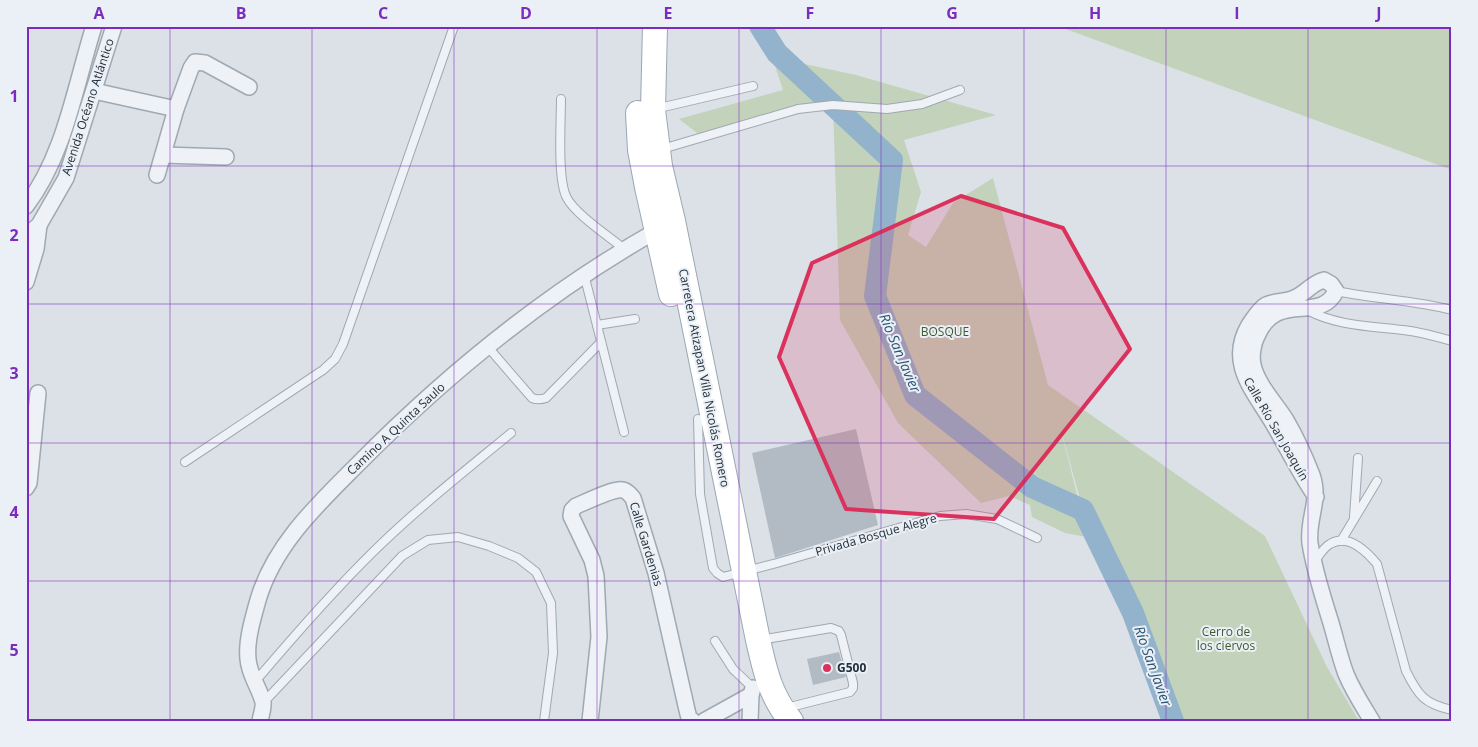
<svg xmlns="http://www.w3.org/2000/svg" width="1478" height="747" viewBox="0 0 1478 747" font-family="'Open Sans',sans-serif">
<style>
.green{fill:#c3d2bb}
.lines{fill:none;stroke-linecap:round;stroke-linejoin:round}
.river{stroke:#92b3cb;stroke-width:22}
.building{fill:#b2bbc4}
.lane-casing{stroke:#a0a8b1;stroke-width:10}
.street-casing{stroke:#a0a8b1;stroke-width:18}
.primary-casing{stroke:#99a7b4;stroke-width:26}
.lane{stroke:#eef1f5;stroke-width:8}
.street{stroke:#eef1f5;stroke-width:15}
.primary{stroke:#fff;stroke-width:24}
.marked{fill:#da325d;fill-opacity:0.2;stroke:#da325d;stroke-width:4;stroke-linejoin:round}
.grid{fill:none;stroke:#7b2cbf;stroke-width:1;stroke-opacity:0.55}
.poi-dot{fill:#da325d;stroke:#eaf0f5;stroke-width:2}
.labels{text-anchor:middle;stroke-width:4;stroke-linejoin:round;paint-order:stroke}
.street-label{font-size:12px;fill:#24303e;stroke:#eaf0f5}
.park-label{font-size:12px;fill:#3c5b30;stroke:#eaf0f5}
.poi-label{font-size:12px;font-weight:bold;fill:#24303e;stroke:#eaf0f5;text-anchor:start}
.water-label{font-size:14px;font-style:italic;fill:#2b5475;stroke:#eaf0f5}
.neatline{fill:none;stroke:#7b2cbf;stroke-width:2}
.grid-label{font-size:16px;text-anchor:middle;font-weight:bold;fill:#7b2cbf}
</style>
<rect width="100%" height="100%" fill="#dbe1e7"/>
<!-- green -->
<g class="green">
<polygon points="1063,26 1452,26 1452,170 1063,28"/>
<polygon points="772,57 856,75 996,115 904,140 921,192 908,235 926,247 953,203 993,178 1048,385 1265,536 1327,667 1359,721 1173,721 1133,613 1083,510 1059,423 1081,510 1092,538 1065,533 1032,517 1030,505 1009,496 981,503 898,423 840,320 833,105 705,139 679,119 783,90"/>
</g>
<g class="lines">
<!-- river -->
<polyline class="river" points="760,26 777,53 892,160 875,296 915,395 1032,487 1083,510 1133,613 1173,721"/>
</g>
<!-- building -->
<g class="building">
<polygon points="856,429 878,525 775,558 752,453"/>
<polygon points="839,652 846,677 813,685 807,659"/>
</g>
<g class="lines">
<!-- lane casing -->
<g class="lane-casing">
<g id="lane">
<path d="M561,99C561,121 557,181 567,198C575,214 610,237 624,249"/>
<polyline points="655,109 753,86"/>
<polyline points="662,149 798,109 833,105 887,109 922,104 960,90"/>
<polyline points="584,274 624,432"/>
<path d="M1336,291C1374,299 1414,300 1452,310"/>
<path d="M1307,310C1339,327 1375,326 1410,331C1424,333 1438,337 1452,341"/>
<polyline points="597,325 635,319"/>
<path d="M487,346L532,398C537,400 540,400 546,398L601,342"/>
<polyline points="698,419 700,494 713,568 717,573 723,577 777,563 940,516 966,514 997,519 1037,538"/>
<polyline points="185,462 323,370 335,359 343,344 454,26"/>
<polyline points="1354,517 1358,458"/>
<polyline points="1341,541 1377,481"/>
<path d="M1314,562C1318,557 1324,547 1330,544C1348,533 1367,552 1377,564L1406,671C1418,695 1424,704 1452,710"/>
<polyline points="760,640 831,628 839,631 841,635 853,683 853,688 850,692 786,708"/>
<polyline points="715,641 733,669 753,688"/>
<path d="M254,683C293,637 332,592 375,550C418,508 465,471 511,433"/>
<polyline points="263,703 402,556 428,540 458,537 489,546 518,558 536,572 551,603 553,653 544,721"/>
</g>
</g>
<!-- street casing -->
<g class="street-casing">
<g id="street">
<polyline points="94,91 176,109"/>
<polyline points="163,155 226,157"/>
<polyline points="157,175 176,109 191,68 195,62 205,63 249,87"/>
<path d="M26,206C65,155 75,86 94,26"/>
<polyline points="26,236 39,225 66,178 114,26"/>
<polyline points="26,282 36,249 39,225"/>
<polyline points="26,488 29,483 38,393"/>
<path d="M1316,497C1300,474 1288,449 1274,425C1255,392 1226,364 1249,325C1254,318 1259,309 1266,305C1274,301 1284,302 1292,299C1305,295 1311,283 1324,280L1331,284L1336,291C1320,325 1277,289 1257,336C1253,344 1251,356 1253,365C1257,384 1276,404 1286,420C1296,437 1305,457 1312,475C1321,501 1307,519 1310,543C1314,570 1323,597 1331,623C1336,640 1340,658 1346,674C1353,691 1363,706 1372,721"/>
<path d="M260,721C261,715 264,707 263,702C260,689 249,675 248,659C246,641 253,618 258,600C274,545 318,504 357,465C449,372 550,290 663,227"/>
<path d="M590,721L599,637L596,576L592,560L571,516L572,510L576,506C586,502 614,488 623,490C628,491 630,495 633,498L656,573L687,710L689,718L693,721"/>
<polyline points="704,721 751,695"/>
<polyline points="750,721 751,695 753,688"/>
</g>
</g>
<!-- primary casing -->
<g class="primary-casing">
<g id="primary">
<path d="M655,26L653,110L660,166L673,221L758,640C765,671 770,695 791,721"/>
<polyline points="638,113 640,150 647,187 671,294"/>
</g>
</g>
<!-- lane -->
<use href="#lane" class="lane"/>
<!-- street -->
<use href="#street" class="street"/>
<!-- primary -->
<use href="#primary" class="primary"/>
</g>
<!-- marked area -->
<path class="marked" d="M961,196L1063,228L1130,349L994,519L846,509L779,357L812,263Z"/>
<!-- grid -->
<path class="grid" d="M170,26V721M312,26V721M454,26V721M597,26V721M739,26V721M881,26V721M1024,26V721M1166,26V721M1308,26V721M26,166H1452M26,304H1452M26,443H1452M26,581H1452"/>
<!-- markers -->
<circle class="poi-dot" cx="827" cy="668" r="5"/>
<g class="labels">
<!-- street labels -->
<g class="street-label">
<text transform="translate(88 107) rotate(-72)" y="4">Avenida Océano Atlántico</text>
<text transform="translate(704 378) rotate(79)" y="4">Carretera Atizapan Villa Nicolás Romero</text>
<text transform="translate(396 429) rotate(-43)" y="4">Camino A Quinta Saulo</text>
<text transform="translate(1276 429) rotate(60)" y="4">Calle Río San Joaquín</text>
<text transform="translate(876 535) rotate(-16)" y="4">Privada Bosque Alegre</text>
<text transform="translate(646 544) rotate(73)" y="4">Calle Gardenias</text>
</g>
<!-- park labels -->
<g class="park-label">
<text x="945" y="336">BOSQUE</text>
<text x="1226" y="636">Cerro de<tspan x="1226" dy="14">los ciervos</tspan></text>
</g>
<!-- poi labels -->
<g class="poi-label">
<text x="837" y="672">G500</text>
</g>
<!-- water labels -->
<g class="water-label">
<text transform="translate(900 353) rotate(67)" y="5">Río San Javier</text>
<text transform="translate(1153 666) rotate(70)" y="5">Río San Javier</text>
</g>
</g>
<!-- border -->
<rect width="1478" height="747" fill="none" stroke="#eaf0f5" stroke-width="55"/>
<rect x="28" y="28" width="1422" height="692" class="neatline"/>
<g class="grid-label">
<text x="99" y="19">A</text>
<text x="241" y="19">B</text>
<text x="383" y="19">C</text>
<text x="526" y="19">D</text>
<text x="668" y="19">E</text>
<text x="810" y="19">F</text>
<text x="952" y="19">G</text>
<text x="1095" y="19">H</text>
<text x="1237" y="19">I</text>
<text x="1379" y="19">J</text>
<text x="14" y="102">1</text>
<text x="14" y="241">2</text>
<text x="14" y="379">3</text>
<text x="14" y="518">4</text>
<text x="14" y="656">5</text>
</g>
</svg>
